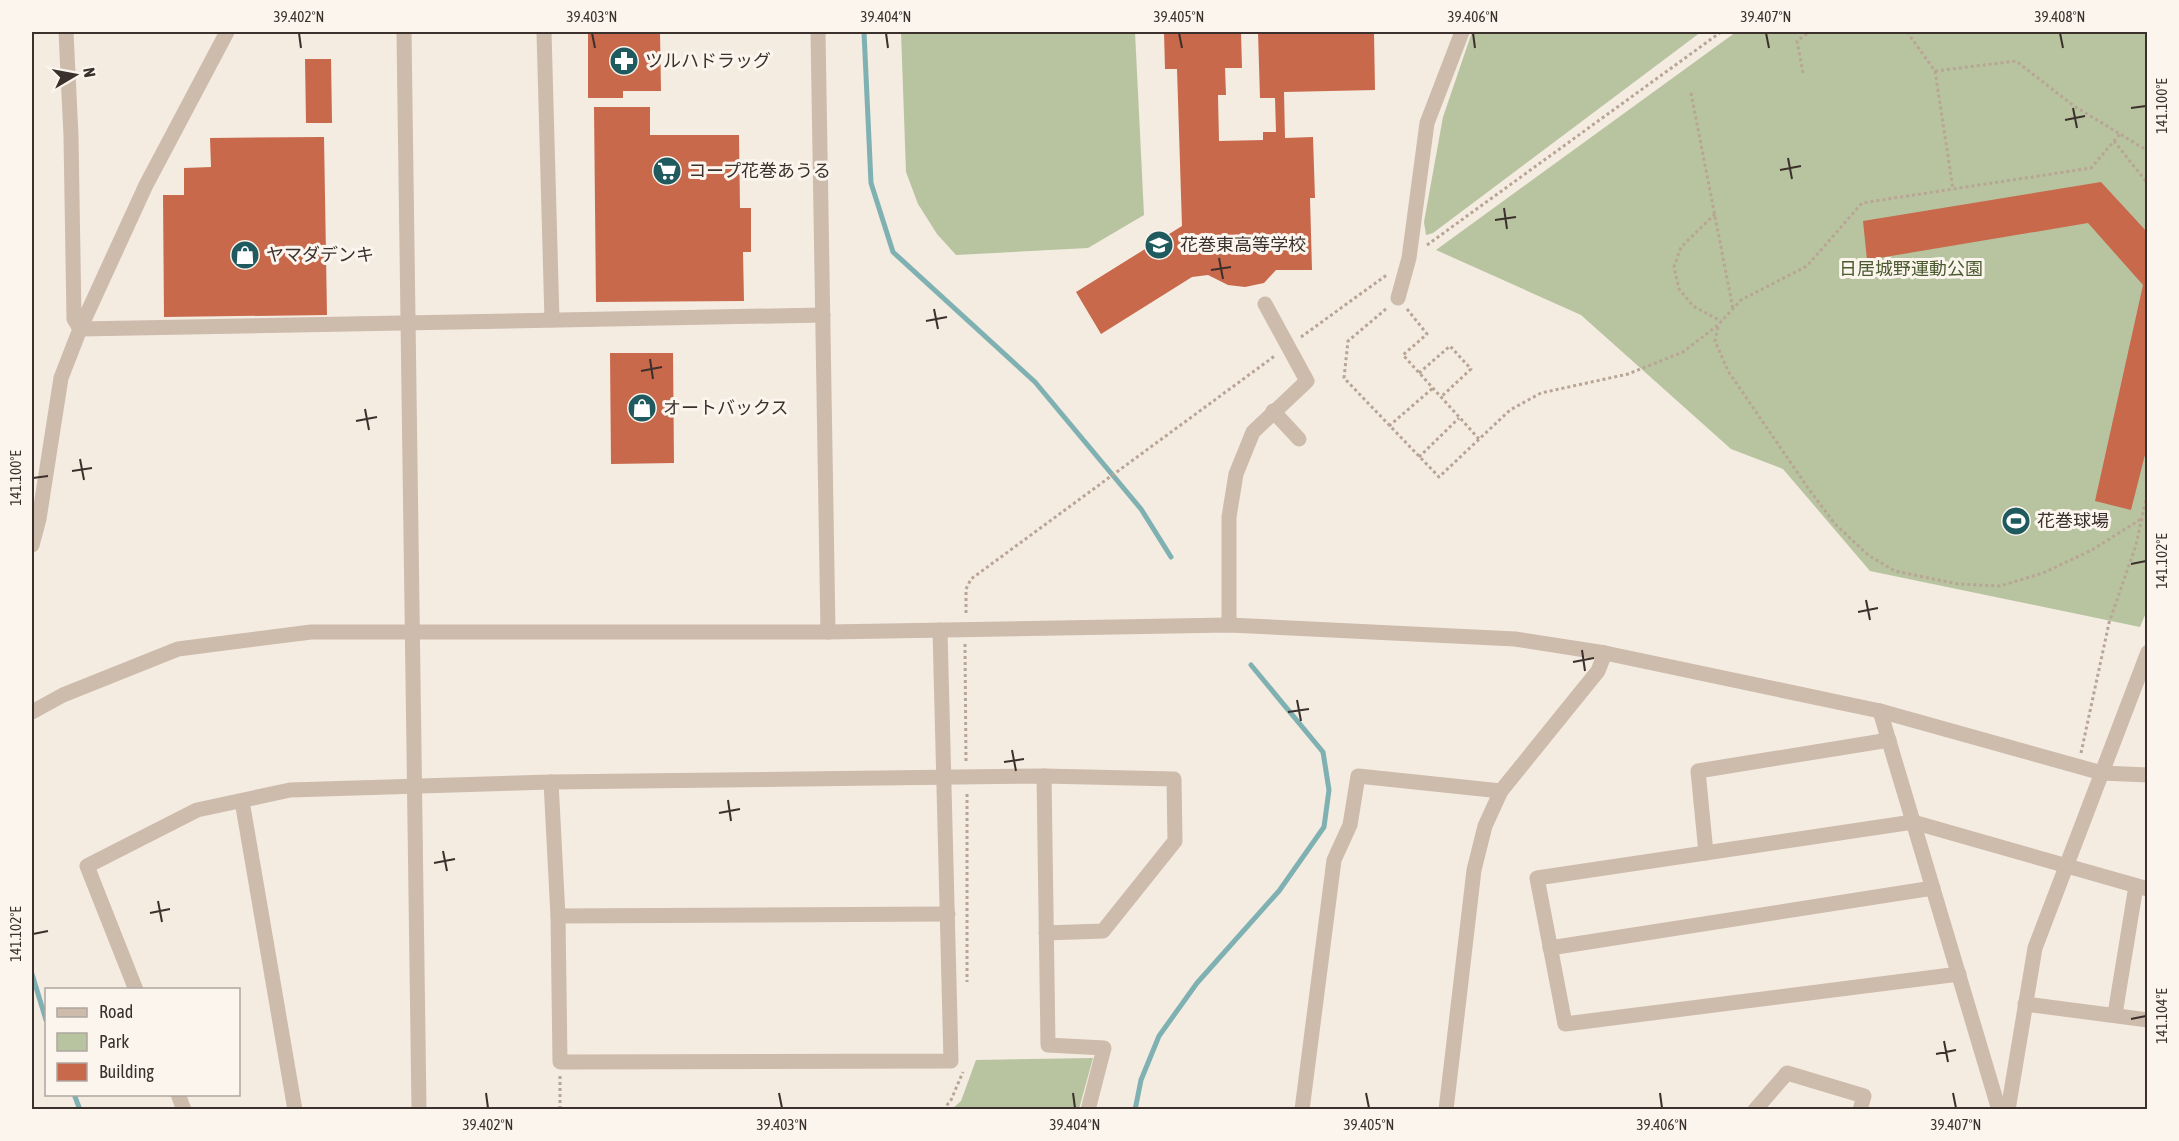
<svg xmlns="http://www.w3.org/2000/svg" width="2179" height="1141" viewBox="0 0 2179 1141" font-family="'Asap Condensed','Noto Sans JP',sans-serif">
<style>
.green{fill:#b8c4a0}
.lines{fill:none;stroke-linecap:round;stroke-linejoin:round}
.stream{stroke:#7fb0b2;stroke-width:5}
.building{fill:#c8694b}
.path{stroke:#b9a596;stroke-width:3;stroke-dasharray:3 3;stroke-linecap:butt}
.minor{stroke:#cdbbac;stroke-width:15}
.ticks{fill:none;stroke:#3b302b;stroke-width:2}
.labels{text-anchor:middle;stroke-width:6;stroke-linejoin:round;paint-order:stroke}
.poi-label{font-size:18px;fill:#3b302b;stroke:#fbf5ee;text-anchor:start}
.park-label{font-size:18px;fill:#4a5a2e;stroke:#fbf5ee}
.neatline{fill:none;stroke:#3b302b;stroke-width:2}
.ticks-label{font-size:15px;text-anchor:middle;fill:#3b302b}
</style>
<rect width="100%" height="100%" fill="#f4ebe1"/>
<!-- green -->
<g class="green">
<polygon points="901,32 1135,32 1144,215 1088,248 956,255 937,234 918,204 906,172"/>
<polygon points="1472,32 1701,32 1433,233 1426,235 1424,222 1443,117"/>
<polygon points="1736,32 2147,32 2148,608 2140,627 1870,571 1783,469 1731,449 1581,315 1436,250"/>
<polygon points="1093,1058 1079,1109 952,1109 961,1101 976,1060"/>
</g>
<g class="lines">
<!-- stream -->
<g class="stream">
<polyline points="864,32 871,183 893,252 1035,382 1141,509 1171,557"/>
<polyline points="32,974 46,1020"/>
<polyline points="74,1094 80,1110"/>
<polyline points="1135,1110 1141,1080 1159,1036 1197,983 1279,891 1324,827 1329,790 1323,752 1251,665"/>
</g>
</g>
<!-- building -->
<g class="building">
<polygon points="588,32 660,32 661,91 623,91 623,98 588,98"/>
<polygon points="1164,32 1241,32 1242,68 1225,68 1226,95 1218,95 1219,141 1263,140 1263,132 1276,132 1275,98 1260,98 1258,32 1374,32 1375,90 1284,92 1285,138 1313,137 1315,198 1310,198 1312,270 1276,270 1264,283 1245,287 1228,285 1208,275 1192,277 1101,334 1076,292 1182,226 1177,69 1165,69"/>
<polygon points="305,59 331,59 332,123 306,123"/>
<polygon points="594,107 650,107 650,135 739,135 740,208 751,208 751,252 743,252 744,301 596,302"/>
<polygon points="324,137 327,315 164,317 163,195 184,195 184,168 211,167 210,138"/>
<polygon points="2101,182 2148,233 2148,443 2131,510 2095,501 2143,285 2088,223 1867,260 1863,221"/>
<polygon points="610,353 673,353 674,463 611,464"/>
</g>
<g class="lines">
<!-- path -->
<g class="path">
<polyline points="1907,32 1935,71 2016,61 2074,106 2148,151"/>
<polyline points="1935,71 1953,189 2091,168 2120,134"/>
<polyline points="1803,73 1797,41 1809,32"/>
<polyline points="1691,93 1733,309"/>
<polyline points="2114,141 2148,184"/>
<polyline points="1715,214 1681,247 1674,267 1679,289 1693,306 1721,321"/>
<polyline points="1427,245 1721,32"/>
<polyline points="1386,309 1348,341 1344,378 1439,477 1510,410 1541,393 1628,374 1683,352 1718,325 1741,300 1807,266 1862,203 1953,189"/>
<polyline points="1407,309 1427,334 1403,355 1479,439"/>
<polyline points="1718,327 1715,341 1728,371 1808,488 1835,524 1868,555 1895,571 1958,584 2000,586 2043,573 2092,550 2141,519"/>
<polyline points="1301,337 1388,274"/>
<polyline points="1419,373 1450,346 1471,369 1441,397"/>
<polyline points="1389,426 1433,388"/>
<polyline points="1419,457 1459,418"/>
<polyline points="966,613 966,589 971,579 1276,355"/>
<polyline points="965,644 966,763"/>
<polyline points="2081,753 2109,623 2136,545 2148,490"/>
<polyline points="967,794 967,982"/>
<polyline points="560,1076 560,1110"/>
<polyline points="943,1110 951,1100 963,1072"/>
</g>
<!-- minor -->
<g class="minor">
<polyline points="66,32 71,136 74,319 80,329 823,315"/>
<polyline points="404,32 419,1110"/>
<polyline points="544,32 552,320"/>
<polyline points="818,32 828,632"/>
<polyline points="1398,298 1409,258 1427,123 1462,32"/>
<polyline points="1273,411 1299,439"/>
<polyline points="32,545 39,519 61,378 80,329 146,185 227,32"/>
<polyline points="1229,625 1229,517 1236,474 1253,432 1307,381 1265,304"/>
<polyline points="1880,711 1999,1110"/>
<polyline points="32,712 63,695 178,649 311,632 828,632 1229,625 1515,639 1605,653 1880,711 2102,773 2148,775"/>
<polyline points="1044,776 1174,779 1175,841 1103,931 1046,933"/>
<polyline points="551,782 558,916 560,1062 951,1061 940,630"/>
<polyline points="242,801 295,1110"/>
<polyline points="1706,853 1698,771 1889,740"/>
<polyline points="558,916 948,914"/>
<polyline points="1550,948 1933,888"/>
<polyline points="1959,974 1565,1024 1537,878 1913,822 2148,889"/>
<polyline points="136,990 87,866 197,810 290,790 551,782 1044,776 1048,1045 1104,1048 1088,1110"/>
<polyline points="2025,1004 2148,1020"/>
<polyline points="2115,1014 2136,886"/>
<polyline points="178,1094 184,1110"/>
<polyline points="1302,1110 1334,860 1350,825 1358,776 1501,791"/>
<polyline points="1446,1110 1474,870 1485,826 1501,791 1598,671 1605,653"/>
<polyline points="1755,1110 1787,1073 1864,1096 1860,1110"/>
<polyline points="2008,1110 2035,948 2148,652"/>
</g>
</g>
<!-- ticks -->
<path class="ticks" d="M299,33L301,48M592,33L595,48M886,33L888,48M1179,33L1182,48M1473,33L1475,48M1766,33L1769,48M2060,33L2063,48M2073,108L2077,128M2131,108L2146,106M2065,120L2085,116M1788,158L1792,179M1780,170L1801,166M1504,208L1507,229M1495,220L1516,217M1219,258L1223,279M1211,270L1231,267M934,309L938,329M926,321L947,317M650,359L653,379M641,371L662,367M365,409L369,430M356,421L377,417M80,459L84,480M72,471L92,468M33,478L48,476M2131,564L2146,561M1866,600L1870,620M1858,612L1878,608M1582,650L1585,671M1573,662L1594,658M1297,700L1301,721M1288,712L1309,709M1012,750L1016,771M1004,762L1024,759M728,800L731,821M719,813L740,809M443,851L447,871M434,863L455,859M158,901L162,922M150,913L170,909M33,934L48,931M2131,1019L2146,1016M1944,1041L1948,1062M1936,1054L1956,1050M486,1093L488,1108M779,1093L782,1108M1073,1093L1075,1108M1366,1093L1369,1108M1660,1093L1662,1108M1953,1093L1956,1108"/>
<!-- icons -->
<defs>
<g id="pharmacy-disc" transform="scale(1.5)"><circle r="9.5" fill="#1f5a5e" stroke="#fbf5ee"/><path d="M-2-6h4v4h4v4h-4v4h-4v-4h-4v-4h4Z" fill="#fff"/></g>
<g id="supermarket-disc" transform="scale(1.5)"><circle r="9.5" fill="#1f5a5e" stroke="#fbf5ee"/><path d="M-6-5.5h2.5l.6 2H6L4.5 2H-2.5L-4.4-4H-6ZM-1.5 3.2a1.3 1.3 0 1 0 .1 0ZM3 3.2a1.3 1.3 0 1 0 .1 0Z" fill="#fff"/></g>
<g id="school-disc" transform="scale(1.5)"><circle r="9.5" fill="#1f5a5e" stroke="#fbf5ee"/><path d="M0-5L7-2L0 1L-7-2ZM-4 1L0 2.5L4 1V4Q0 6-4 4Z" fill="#fff"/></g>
<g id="shop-disc" transform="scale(1.5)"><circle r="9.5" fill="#1f5a5e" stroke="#fbf5ee"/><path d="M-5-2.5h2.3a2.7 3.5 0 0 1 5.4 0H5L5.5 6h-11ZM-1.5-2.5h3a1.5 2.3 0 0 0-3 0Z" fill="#fff"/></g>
<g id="stadium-disc" transform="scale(1.5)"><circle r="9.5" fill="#1f5a5e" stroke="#fbf5ee"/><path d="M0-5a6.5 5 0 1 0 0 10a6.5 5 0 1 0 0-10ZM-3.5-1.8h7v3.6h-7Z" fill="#fff"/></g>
</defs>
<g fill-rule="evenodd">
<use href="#pharmacy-disc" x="624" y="61"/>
<use href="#supermarket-disc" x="667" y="171"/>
<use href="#school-disc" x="1159" y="245"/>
<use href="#shop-disc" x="245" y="255"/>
<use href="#shop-disc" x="642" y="408"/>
<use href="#stadium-disc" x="2016" y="521"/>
</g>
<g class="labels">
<!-- poi labels -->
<g class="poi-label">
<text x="645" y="67">ツルハドラッグ</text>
<text x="688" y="177">コープ花巻あうる</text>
<text x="1180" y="251">花巻東高等学校</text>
<text x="266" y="261">ヤマダデンキ</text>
<text x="663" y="414">オートバックス</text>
<text x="2037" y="527">花巻球場</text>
</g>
<!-- park labels -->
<g class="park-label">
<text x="1911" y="275">日居城野運動公園</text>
</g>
</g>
<!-- border -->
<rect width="2179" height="1141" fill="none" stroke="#fbf5ee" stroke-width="66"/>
<!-- legend -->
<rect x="45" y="988" width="195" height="108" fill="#fbf5ee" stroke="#aea6a0" stroke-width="1.5"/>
<rect x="57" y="1008" width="30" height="9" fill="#cdbbac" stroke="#aea6a0" stroke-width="1.5"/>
<text x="99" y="1018" font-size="18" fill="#3b302b">Road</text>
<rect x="57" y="1033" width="30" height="18" fill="#b8c4a0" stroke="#aea6a0" stroke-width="1.5"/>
<text x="99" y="1048" font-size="18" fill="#3b302b">Park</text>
<rect x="57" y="1063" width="30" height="18" fill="#c8694b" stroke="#aea6a0" stroke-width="1.5"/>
<text x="99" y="1078" font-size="18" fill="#3b302b">Building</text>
<!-- north arrow -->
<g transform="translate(75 75) rotate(80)" stroke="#fbf5ee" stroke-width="4.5" paint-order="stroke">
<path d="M0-4.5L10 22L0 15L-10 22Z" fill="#3b302b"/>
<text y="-9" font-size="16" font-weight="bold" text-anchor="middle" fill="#3b302b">N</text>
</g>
<rect x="33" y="33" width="2113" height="1075" class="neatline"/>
<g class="ticks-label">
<text x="299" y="22">39.402°N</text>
<text x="592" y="22">39.403°N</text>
<text x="886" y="22">39.404°N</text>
<text x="1179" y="22">39.405°N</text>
<text x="1473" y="22">39.406°N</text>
<text x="1766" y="22">39.407°N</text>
<text x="2060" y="22">39.408°N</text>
<text transform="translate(2162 106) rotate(-90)" y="5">141.100°E</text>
<text transform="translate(16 478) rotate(-90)" y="5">141.100°E</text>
<text transform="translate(2162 561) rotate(-90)" y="5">141.102°E</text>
<text transform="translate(16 934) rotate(-90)" y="5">141.102°E</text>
<text transform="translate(2162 1016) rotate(-90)" y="5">141.104°E</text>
<text x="488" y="1130">39.402°N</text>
<text x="782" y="1130">39.403°N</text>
<text x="1075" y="1130">39.404°N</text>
<text x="1369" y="1130">39.405°N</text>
<text x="1662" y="1130">39.406°N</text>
<text x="1956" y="1130">39.407°N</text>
</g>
</svg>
